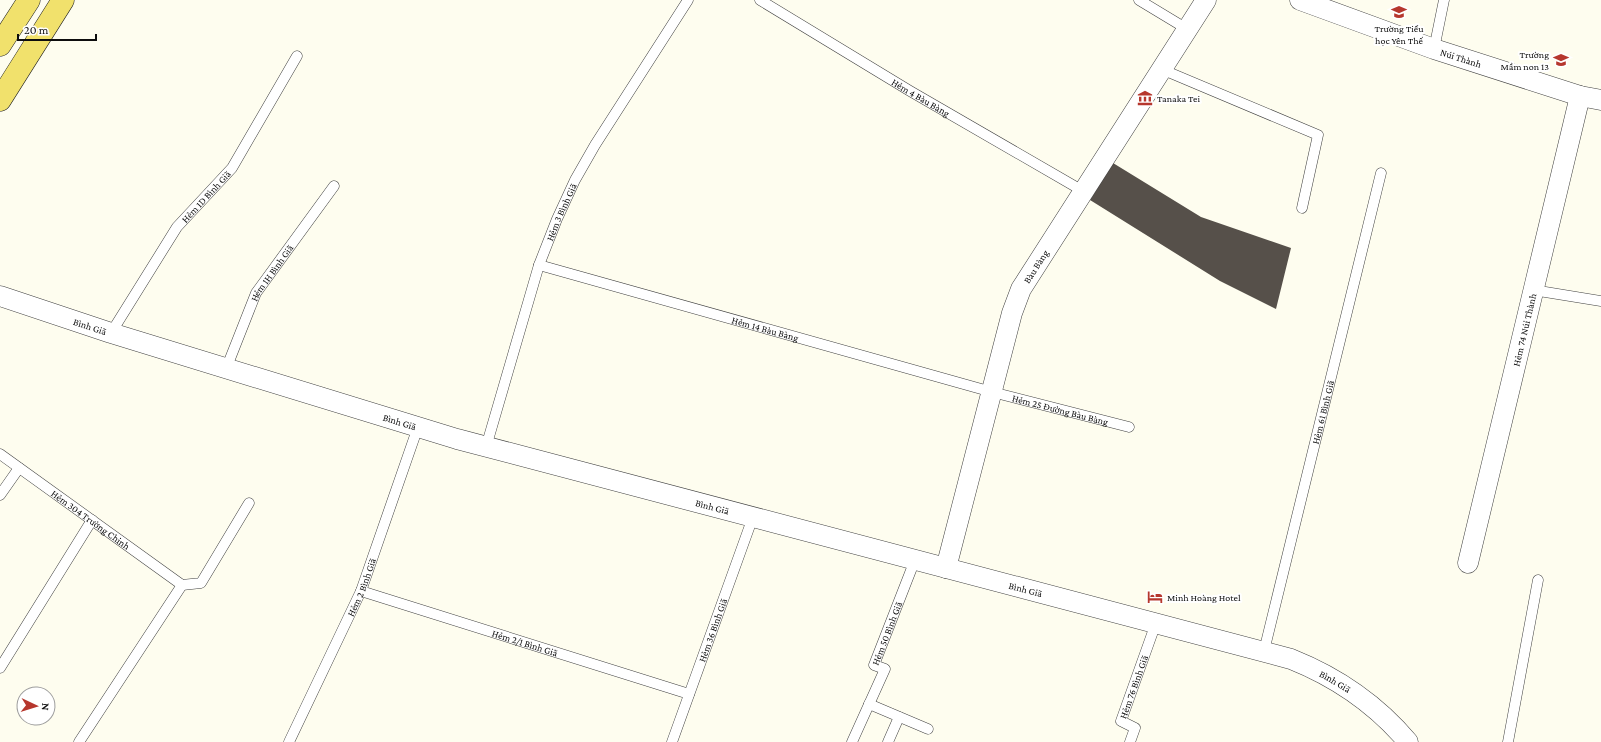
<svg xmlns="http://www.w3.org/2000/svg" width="1601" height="742" viewBox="0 0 1601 742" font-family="'Crimson Pro',serif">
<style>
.building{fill:#56504a}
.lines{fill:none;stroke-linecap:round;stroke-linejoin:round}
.service-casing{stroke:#404040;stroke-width:11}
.minor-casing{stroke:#404040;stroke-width:21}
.primary-casing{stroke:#1e1e1e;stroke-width:23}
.service{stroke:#fff;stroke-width:10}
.minor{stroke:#fff;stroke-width:20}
.primary{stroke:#f1e16c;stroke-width:22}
.labels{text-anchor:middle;stroke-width:4;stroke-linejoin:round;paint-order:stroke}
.poi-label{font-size:10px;fill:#0d0d0d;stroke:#fff;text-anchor:start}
.street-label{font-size:10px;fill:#0d0d0d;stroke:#fff}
</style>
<rect width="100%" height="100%" fill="#fefdef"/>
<!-- building -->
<polygon class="building" points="1113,163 1201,217 1291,248 1276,309 1220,281 1090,200"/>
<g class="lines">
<!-- service casing -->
<g class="service-casing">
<g id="service">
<path id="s1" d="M760,0L910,91L1083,191"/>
<polyline points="1139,0 1187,29"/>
<polyline points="1434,49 1444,0"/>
<polyline points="1161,69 1318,135 1302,208"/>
<path id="s2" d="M539,265L992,392L1129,427"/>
<polyline points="1533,290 1601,301"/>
<path id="s3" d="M111,333L177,227L232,168L297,56"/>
<path id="s4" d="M226,369L256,293L334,186"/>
<path id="s5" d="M486,447L539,265L557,219L575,180L595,145L688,0"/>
<path id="s6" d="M0,454L182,585L201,583L249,503"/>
<polyline points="0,495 19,468"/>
<path id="s7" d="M361,591L689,694"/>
<path id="s8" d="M1264,651L1381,173"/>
<polyline points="0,668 92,520"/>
<polyline points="869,704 928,729"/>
<polyline points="79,742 182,585"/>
<path id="s9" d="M289,742L361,591L418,427"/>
<path id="s10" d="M672,742L753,517"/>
<path id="s11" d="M852,742L885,669L874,665L915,560"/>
<polyline points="888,742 899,717"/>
<path id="s12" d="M1130,742L1135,728L1121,721L1156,623"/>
<polyline points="1508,742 1538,580"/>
</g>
</g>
<!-- minor casing -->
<g class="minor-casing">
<g id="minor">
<path id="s13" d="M1300,0L1434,49L1580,96L1601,100"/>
<path id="s14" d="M0,296L111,333L457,439L1291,659C1336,677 1376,704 1408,742"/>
<path id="s15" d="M1468,563L1580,96"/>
<path id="s16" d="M946,568L1012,313L1021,289L1206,0"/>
</g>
</g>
<!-- primary casing -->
<g class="primary-casing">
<g id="primary">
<polyline points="0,45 29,0"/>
<polyline points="0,100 63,0"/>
</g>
</g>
<!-- service -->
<use href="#service" class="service"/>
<!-- minor -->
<use href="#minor" class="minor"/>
<!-- primary -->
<use href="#primary" class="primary"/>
</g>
<!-- icons -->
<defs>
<g id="school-bare" transform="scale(1.2)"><path d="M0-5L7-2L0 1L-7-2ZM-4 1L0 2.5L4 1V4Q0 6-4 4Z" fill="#b6372d" stroke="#fff" stroke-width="2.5" paint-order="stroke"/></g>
<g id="museum-bare" transform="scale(1.2)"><path d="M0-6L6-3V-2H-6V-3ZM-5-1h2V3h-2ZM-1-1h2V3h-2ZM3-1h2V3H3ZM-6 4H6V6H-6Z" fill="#b6372d" stroke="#fff" stroke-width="2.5" paint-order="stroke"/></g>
<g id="hotel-bare" transform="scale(1.2)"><path d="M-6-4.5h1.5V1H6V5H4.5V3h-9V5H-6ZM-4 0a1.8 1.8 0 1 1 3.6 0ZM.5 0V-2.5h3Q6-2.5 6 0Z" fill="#b6372d" stroke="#fff" stroke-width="2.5" paint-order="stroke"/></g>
</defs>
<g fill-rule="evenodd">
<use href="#school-bare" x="1399" y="12"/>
<use href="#school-bare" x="1561" y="60"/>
<use href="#museum-bare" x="1145" y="98"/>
<use href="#hotel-bare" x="1155" y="597"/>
</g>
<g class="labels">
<!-- poi labels -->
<g class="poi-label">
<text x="1399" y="32" text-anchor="middle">Trường Tiểu<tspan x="1399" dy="12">học Yên Thế</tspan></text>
<text x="1549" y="58" text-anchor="end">Trường<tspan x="1549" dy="12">Mầm non 13</tspan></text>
<text x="1157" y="102">Tanaka Tei</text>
<text x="1167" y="601">Minh Hoàng Hotel</text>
</g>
<!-- street labels -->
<g class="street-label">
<text dy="4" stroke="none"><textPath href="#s13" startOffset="171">Núi Thành</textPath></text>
<text dy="4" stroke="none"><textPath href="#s1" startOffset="188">Hẻm 4 Bàu Bàng</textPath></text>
<text dy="4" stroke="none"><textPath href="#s3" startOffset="167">Hẻm 1D Bình Giã</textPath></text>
<text dy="4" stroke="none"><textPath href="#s5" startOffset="247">Hẻm 3 Bình Giã</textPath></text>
<text dy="4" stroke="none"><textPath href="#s16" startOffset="316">Bàu Bàng</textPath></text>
<text dy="4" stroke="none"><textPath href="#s4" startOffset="107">Hẻm 1H Bình Giã</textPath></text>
<text dy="4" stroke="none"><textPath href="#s14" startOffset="95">Bình Giã</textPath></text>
<text dy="4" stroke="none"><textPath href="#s2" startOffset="235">Hẻm 14 Bàu Bàng</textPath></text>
<text dy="4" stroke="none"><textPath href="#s15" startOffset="240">Hẻm 74 Núi Thành</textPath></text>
<text dy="4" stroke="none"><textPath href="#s2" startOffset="541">Hẻm 25 Đường Bàu Bàng</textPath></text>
<text dy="4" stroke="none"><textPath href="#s8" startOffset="246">Hẻm 61 Bình Giã</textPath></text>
<text dy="4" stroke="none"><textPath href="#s14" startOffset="419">Bình Giã</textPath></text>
<text dy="4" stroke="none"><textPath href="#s14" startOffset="743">Bình Giã</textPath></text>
<text dy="4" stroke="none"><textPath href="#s6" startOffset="112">Hẻm 304 Trường Chinh</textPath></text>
<text dy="4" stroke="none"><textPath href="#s9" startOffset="171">Hẻm 2 Bình Giã</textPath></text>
<text dy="4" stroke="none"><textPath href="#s14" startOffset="1067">Bình Giã</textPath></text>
<text dy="4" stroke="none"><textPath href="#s10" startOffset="119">Hẻm 36 Bình Giã</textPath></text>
<text dy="4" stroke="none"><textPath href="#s11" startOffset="126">Hẻm 50 Bình Giã</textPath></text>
<text dy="4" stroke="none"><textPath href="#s7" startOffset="172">Hẻm 2/1 Bình Giã</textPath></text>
<text dy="4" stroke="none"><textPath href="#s14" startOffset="1391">Bình Giã</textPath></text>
<text dy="4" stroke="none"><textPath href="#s12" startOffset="67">Hẻm 76 Bình Giã</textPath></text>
</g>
</g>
<!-- north arrow -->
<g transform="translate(36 706) rotate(94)"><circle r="19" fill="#ffffff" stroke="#9e9e9e"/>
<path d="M0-3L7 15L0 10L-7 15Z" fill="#b6372d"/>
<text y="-6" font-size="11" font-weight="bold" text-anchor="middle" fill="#0d0d0d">N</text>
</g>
<!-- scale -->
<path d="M18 34v6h78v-6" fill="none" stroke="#0d0d0d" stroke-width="2"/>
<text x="24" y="34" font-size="12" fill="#0d0d0d" stroke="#ffffff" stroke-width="3" paint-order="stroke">20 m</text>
</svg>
